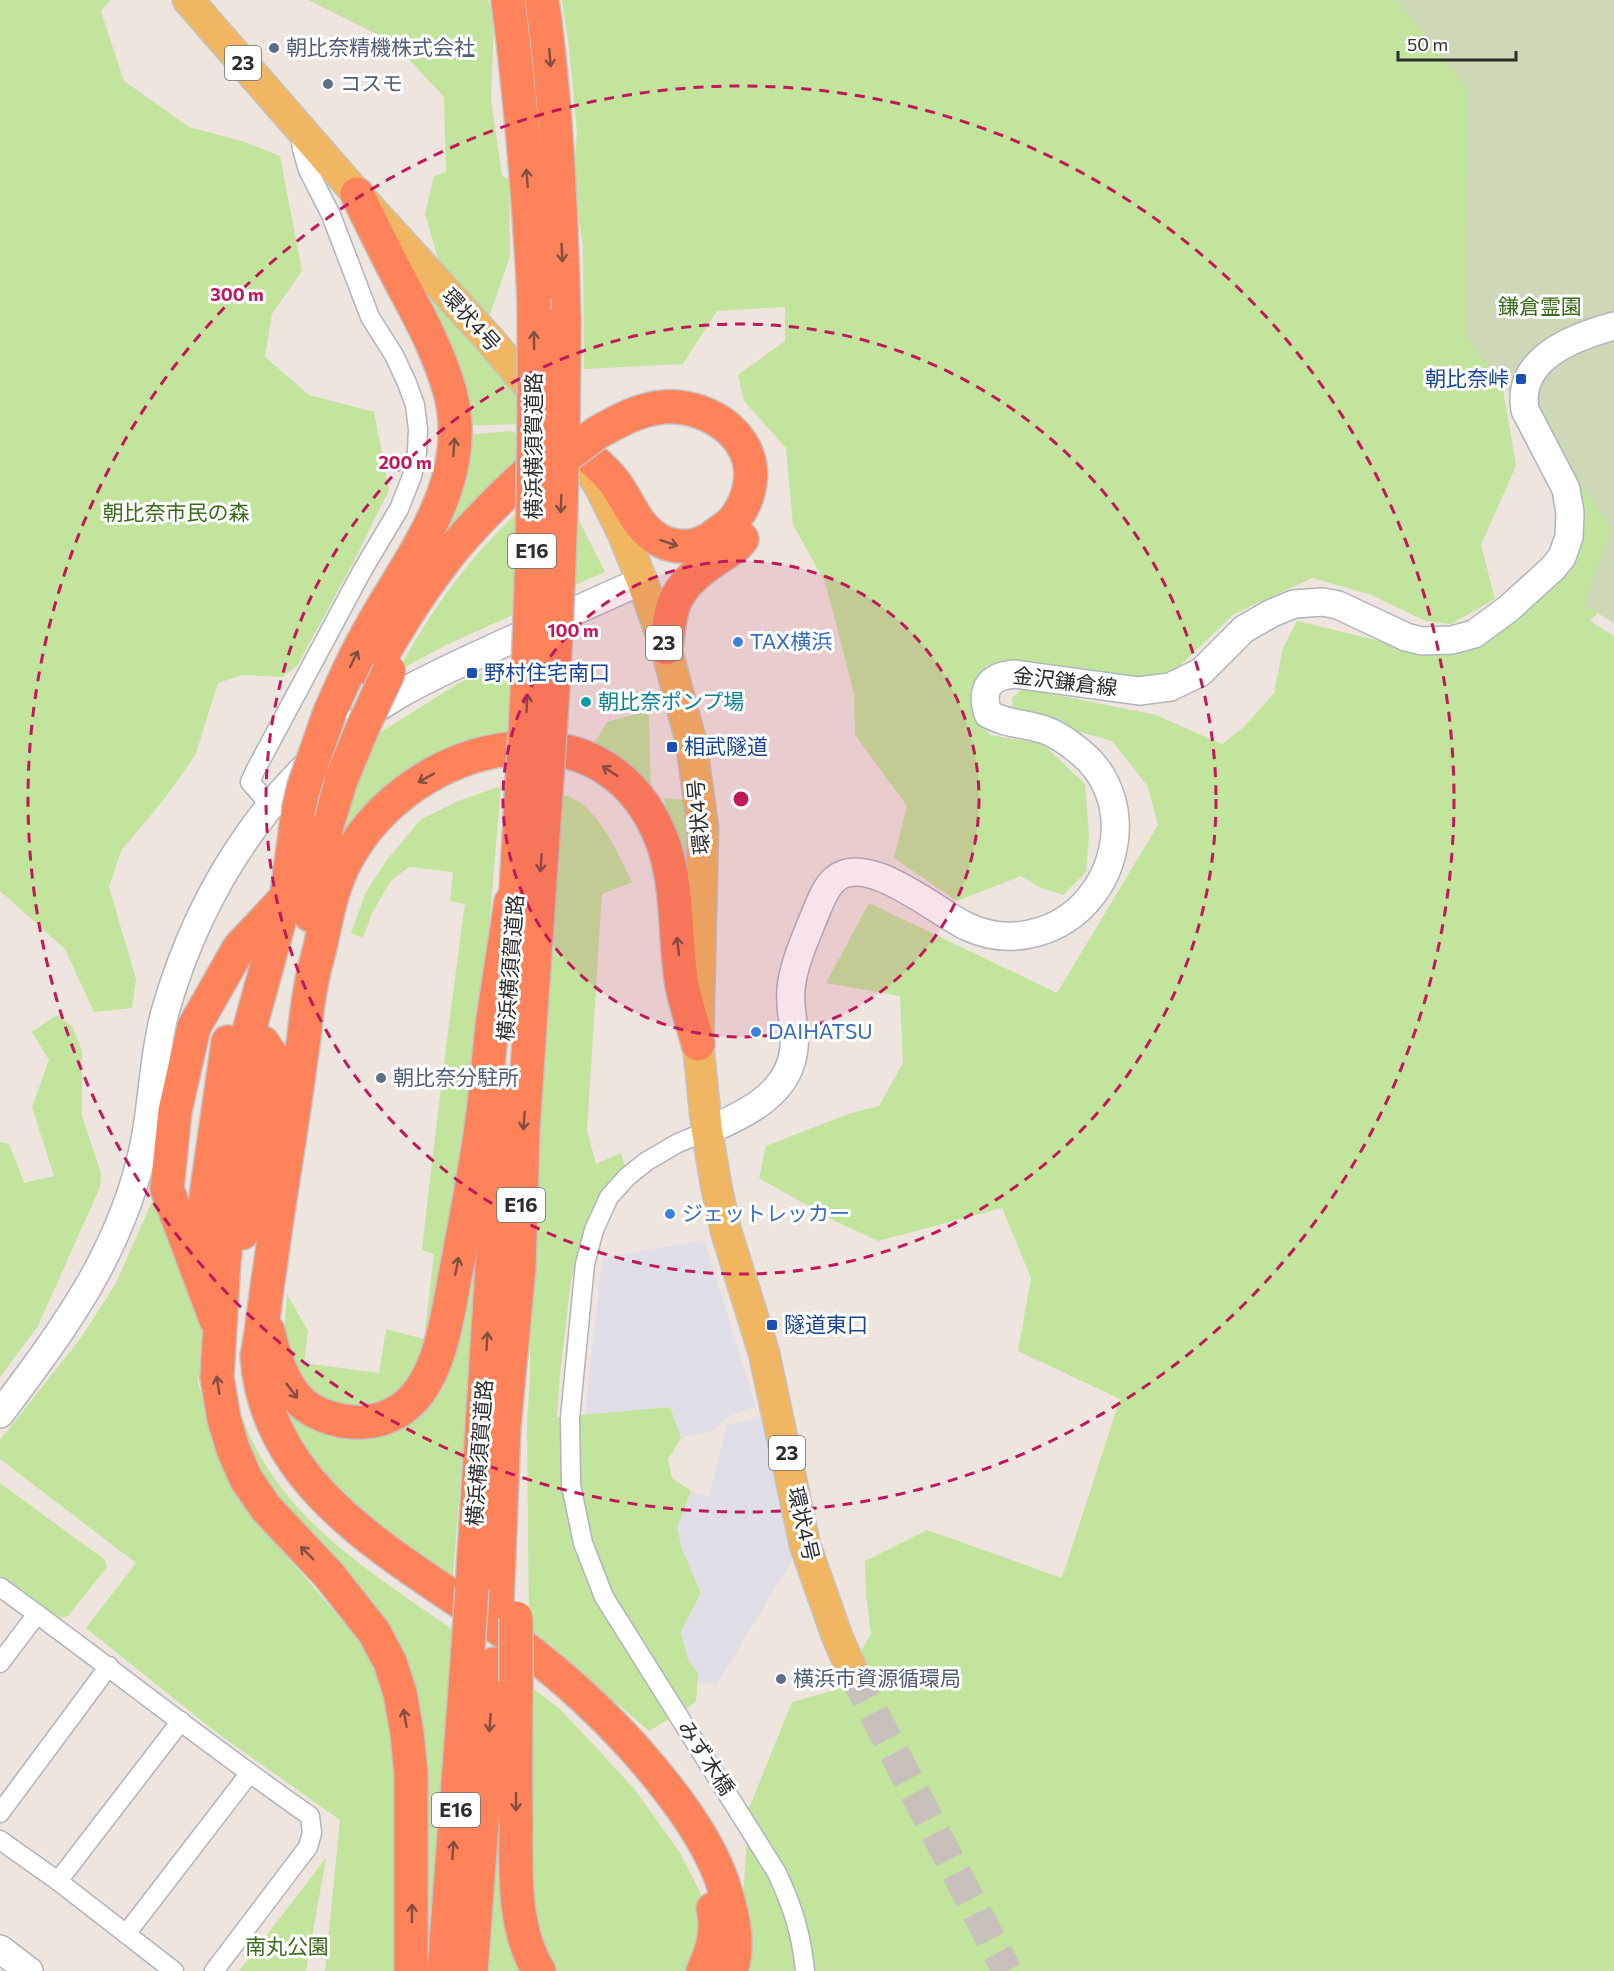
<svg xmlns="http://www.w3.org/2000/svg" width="1614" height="1971" viewBox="0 0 1614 1971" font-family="Commissioner,'Noto Sans JP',sans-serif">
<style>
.industrial{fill:#e0dfe7}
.green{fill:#c2e49c}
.cemetery{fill:#cdd8b6}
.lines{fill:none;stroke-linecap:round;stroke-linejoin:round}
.primary-tunnel{stroke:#c7c0bb;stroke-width:30;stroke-dasharray:30 15;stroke-linecap:butt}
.street-casing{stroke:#afb4bd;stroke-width:21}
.secondary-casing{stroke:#afb4bd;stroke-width:30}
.primary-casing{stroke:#c4c4c4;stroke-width:33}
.highway-casing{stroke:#c4c4c4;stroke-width:36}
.street{stroke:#fff;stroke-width:18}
.secondary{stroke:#fff;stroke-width:27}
.primary{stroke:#f1b661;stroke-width:30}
.highway{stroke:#fe835a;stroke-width:33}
.highway-bridge-casing{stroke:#c4c4c4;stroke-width:36;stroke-linecap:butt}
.highway-bridge{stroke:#fe835a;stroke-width:33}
.oneway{stroke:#814f3f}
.ring{fill:none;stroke:#c2185b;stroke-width:3;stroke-dasharray:10 8}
.service-dot{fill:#5c6f8a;stroke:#fff;stroke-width:2}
.transit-dot{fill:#1a4fb4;stroke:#fff;stroke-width:2}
.shop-dot{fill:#3f7fe0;stroke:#fff;stroke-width:2}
.culture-dot{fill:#0f9aa8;stroke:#fff;stroke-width:2}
.labels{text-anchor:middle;stroke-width:6;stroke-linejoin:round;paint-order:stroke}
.shield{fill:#fff;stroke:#6c6c6c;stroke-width:1.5}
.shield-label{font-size:20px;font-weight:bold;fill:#2d2d2d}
.service-label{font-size:21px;fill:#4e5e75;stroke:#fff;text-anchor:start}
.park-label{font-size:21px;fill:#3a6b1b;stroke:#fff}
.street-label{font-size:21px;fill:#2d2d2d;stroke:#fff}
.transit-label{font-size:21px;fill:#164399;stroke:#fff;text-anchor:start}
.shop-label{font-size:21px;fill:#366cbe;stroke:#fff;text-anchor:start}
.culture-label{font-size:21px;fill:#0d838f;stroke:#fff;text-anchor:start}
.centre{fill:#c2185b;stroke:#fff;stroke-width:3}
.ring-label{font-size:18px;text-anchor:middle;font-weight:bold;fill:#c2185b;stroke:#fff;stroke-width:6;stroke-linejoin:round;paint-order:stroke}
</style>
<rect width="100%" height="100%" fill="#eee5df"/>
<!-- industrial -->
<g class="industrial">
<polygon points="704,1240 756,1406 737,1413 722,1421 715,1430 681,1438 669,1407 585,1415 602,1258"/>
<polygon points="764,1417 798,1550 717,1684 697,1683 698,1673 688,1660 681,1632 701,1593 682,1549 677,1528 691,1491 709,1497 727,1425"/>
</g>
<!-- green -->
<g class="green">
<polygon points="0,0 111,0 101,11 124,81 189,127 245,142 280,156 302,271 272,314 265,357 309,395 374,412 389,490 353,563 297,666 282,677 243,675 218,683 195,756 165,798 121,851 109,887 136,979 132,1008 94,1012 65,949 0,891"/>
<polygon points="309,0 488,0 494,16 491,99 502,176 509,179 510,256 488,320 440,265 425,214 434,176 446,172 444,97 393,42"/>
<polygon points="562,0 1542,0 1482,239 1503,388 1516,466 1481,545 1495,599 1451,624 1426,621 1369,594 1312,578 1234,614 1173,672 1135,679 1017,660 987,665 970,691 979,723 990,735 1043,744 1085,784 1089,835 1086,872 1063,895 1041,888 1021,876 957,901 894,858 907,806 855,735 854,693 825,582 793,525 786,448 744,401 738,375 785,341 785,307 717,311 683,364 584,369 583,246 573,183 577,132 569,49"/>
<polygon points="389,244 521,395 521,424 461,426"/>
<polygon points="513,431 519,439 520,469 349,686 462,435"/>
<polygon points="1569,439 1614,500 1614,596 1590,621 1614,636 1614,1971 738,1971 749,1808 792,1702 839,1689 871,1634 866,1595 865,1561 927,1530 1062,1578 1120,1399 1018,1351 1031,1278 1002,1208 878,1241 837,1222 759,1178 766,1146 848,1114 879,1106 903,1063 900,996 826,983 869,903 1057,993 1158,825 1148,787 1112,741 1013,713 1012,698 1023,688 1156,715 1222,744 1243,728 1274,693 1283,648 1297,621 1434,654 1458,649 1531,599 1579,515"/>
<path d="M521,509L517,613L444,646L398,671C431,610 469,557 521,509Z"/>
<polygon points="576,515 605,572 573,586"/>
<polygon points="515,659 507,739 344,849 334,835 366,741 461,682"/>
<polygon points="643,712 649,715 651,800 585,749 597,739 607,722"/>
<path d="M501,786L474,1105L427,1359L409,1390L380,1407L347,1411L318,1402L297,1382L284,1331L287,1294L308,1331L304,1363L379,1373L386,1329L424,1339L434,1254L422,1250C435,1134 449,1019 465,904L450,901L453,872L409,867L390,882L372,913L363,938L351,933L366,892L387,860L421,819L461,800Z"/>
<path d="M555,794C594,794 617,852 632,882L602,894L587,1130L596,1164L621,1153L626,1169L585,1224L571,1281L560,1373L557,1417L670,1407L681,1438L668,1459L672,1478L691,1491L677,1528L682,1549L701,1593L681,1632L688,1660L698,1673L696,1701L686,1709L649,1731L529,1628L527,1425L530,1375V1207Z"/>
<polygon points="664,798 683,800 694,846 686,920"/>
<polygon points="57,1015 72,1026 82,1051 82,1116 101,1173 100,1187 38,1326 0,1377 0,1142 9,1144 24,1183 54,1176 32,1107 49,1060 32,1032"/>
<polygon points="155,1195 203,1328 198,1383 233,1489 290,1560 364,1646 389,1709 402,1922 397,1971 325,1971 340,1820 217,1733 86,1628 136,1563 0,1459 0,1440 80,1339 115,1285"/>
<polygon points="476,1252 477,1263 452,1590 307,1470 268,1376 304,1419 404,1420"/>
<path d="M234,1386C237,1398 239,1411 244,1422C283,1521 371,1572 453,1630L430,1971H421L415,1717L263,1487L235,1429Z"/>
<polygon points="0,1483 105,1560 107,1567 68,1616 58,1618 0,1575"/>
<polygon points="527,1684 561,1710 604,1756 635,1790 680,1853 702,1896 706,1934 695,1971 550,1971 529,1910"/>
<polygon points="501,1690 526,1971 481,1971"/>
<polygon points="326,1858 306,1971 239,1971"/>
</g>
<!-- cemetery -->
<polygon class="cemetery" points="1397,0 1614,0 1614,623 1584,605 1611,529 1564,460 1465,336 1468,90"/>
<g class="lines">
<!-- primary-tunnel -->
<polyline class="primary-tunnel" points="853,1673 1007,1971"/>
<!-- street casing -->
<g class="street-casing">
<g id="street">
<polyline points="270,805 250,782 255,771 362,571 399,509 412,476 417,452 418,429 415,405 407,383 394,355 370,317 331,215 308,170 302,149 300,133"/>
<path d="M707,1131L678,1143L647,1161L627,1177L609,1197L594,1230L585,1264L570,1418L571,1485L583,1543L604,1597L777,1873C793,1908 801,1932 805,1971"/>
<path d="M0,1587C104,1662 205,1743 310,1816L312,1833L308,1847L214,1971"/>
<polyline points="0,1663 37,1614"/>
<polyline points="0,1813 109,1666"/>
<polyline points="0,1840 58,1881 174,1971"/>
<polyline points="58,1881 181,1721"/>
<polyline points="126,1934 249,1774"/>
</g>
</g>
<!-- secondary casing -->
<g class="secondary-casing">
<g id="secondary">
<path d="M707,1131C744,1115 790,1094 794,1048C796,1029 789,1009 791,989C793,967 803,944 811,924C817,911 823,890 834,880C866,850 937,913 968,927C990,937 1014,939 1038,932C1118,909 1145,798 1075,748C1068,742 1060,737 1052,733C1032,723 1010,726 988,714C980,689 989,676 1015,674L1139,691L1170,687L1201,672L1244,629L1272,613L1294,604L1323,602L1338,605L1406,637L1422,641L1452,640L1474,634L1508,609L1552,569L1562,557L1569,537L1570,513L1566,489L1525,410C1516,358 1574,337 1614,326"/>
<path d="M0,1414C64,1329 122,1251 144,1145C153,1101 153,1056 165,1012C202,882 280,765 398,695C432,675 468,660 504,643C550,623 595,601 642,581"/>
<polyline points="0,1949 29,1971"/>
</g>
</g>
<!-- primary casing -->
<g class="primary-casing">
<g id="primary">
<polyline points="188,0 357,194 489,339 543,403"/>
<polyline points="588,467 601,489 623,534 642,581 666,648 691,741 703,828 698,1044 707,1131 716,1185 726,1231 764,1353 805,1545 837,1636 853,1673"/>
</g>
</g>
<!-- highway casing -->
<g class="highway-casing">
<g id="highway">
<path d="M508,0C521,100 529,199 534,299"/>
<path d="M542,0C557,106 561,213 564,320"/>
<path d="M572,441C586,455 604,468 615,483C630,503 636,527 659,540C677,550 699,548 715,535C721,531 728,526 733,521C740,513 745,503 748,493C763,441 712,404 664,407C639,409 618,421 597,433"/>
<path d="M666,648C668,634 669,619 673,606C684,576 713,562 737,545L742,539"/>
<path d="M373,671C397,628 423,586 454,548C482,515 514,485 545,456"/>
<path d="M330,712C345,677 361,643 381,610C421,543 472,474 450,392C439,352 419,316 400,280C385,252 371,223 357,194"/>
<polyline points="298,812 287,893 249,1031 241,1121 224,1260 217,1377 224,1419 233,1449 246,1479 266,1508 329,1575 374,1632 390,1662 400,1693 407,1733 411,1773 411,1971"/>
<polyline points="310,915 326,829 341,780"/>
<polyline points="514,925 521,803"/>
<path d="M698,1044C693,1023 684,1001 681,979C675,936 678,888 664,846C639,775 583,740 508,749C442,757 380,800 348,857C333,883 327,914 321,943C318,957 313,971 311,986C306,1010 305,1034 301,1058C292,1128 279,1198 270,1268C265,1297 263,1327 257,1356C266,1496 409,1562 508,1635C569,1680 622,1729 668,1789C689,1816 709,1846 721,1878C731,1907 741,1941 731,1971"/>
<polyline points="242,1233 258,1210 264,1124 273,1058 263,1043"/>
<polyline points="196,1267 228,1042"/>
<polyline points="216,1320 167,1189 175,1111 194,1027 239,948 282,902"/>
<path d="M268,1331C276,1364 288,1402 322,1415C352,1427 387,1425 411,1401C443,1370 449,1304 458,1261C467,1212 477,1163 483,1113C487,1082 489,1050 493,1019C499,980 505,941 511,902"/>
<polyline points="472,1588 503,1093"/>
<polyline points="497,1604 504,1427 519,1268 523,1130 545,805"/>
<path d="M516,1681C516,1727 515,1773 516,1819C516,1868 512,1928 539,1971"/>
<polyline points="444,1971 468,1649"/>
<polyline points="471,1971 494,1664"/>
<path d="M703,1971C712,1952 719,1930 713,1909"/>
</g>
</g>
<!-- street -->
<use href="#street" class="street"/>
<!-- secondary -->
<use href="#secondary" class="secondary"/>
<!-- primary -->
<use href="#primary" class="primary"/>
<!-- highway -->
<use href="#highway" class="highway"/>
<!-- highway-bridge casing -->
<g class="highway-bridge-casing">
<g id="highway-bridge">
<polyline points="553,466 597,433"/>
<polyline points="341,780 363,727 389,671"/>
<path d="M521,803C532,635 535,467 534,299"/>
<path d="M545,805C557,643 564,481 564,320"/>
<polyline points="298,812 304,786 330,712"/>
<polyline points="468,1649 472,1588"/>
<polyline points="516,1681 516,1618"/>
</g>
</g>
<!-- highway-bridge -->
<use href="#highway-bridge" class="highway-bridge"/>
</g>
<!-- one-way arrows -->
<defs><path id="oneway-shaft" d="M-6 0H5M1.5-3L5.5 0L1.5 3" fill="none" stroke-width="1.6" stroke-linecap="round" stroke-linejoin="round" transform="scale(1.5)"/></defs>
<g class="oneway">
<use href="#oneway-shaft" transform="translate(550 58) rotate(85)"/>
<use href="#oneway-shaft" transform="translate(527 178) rotate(-95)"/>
<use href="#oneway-shaft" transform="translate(562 253) rotate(88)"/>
<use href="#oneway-shaft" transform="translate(534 340) rotate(-91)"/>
<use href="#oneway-shaft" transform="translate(454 447) rotate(-86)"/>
<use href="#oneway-shaft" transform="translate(561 504) rotate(92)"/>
<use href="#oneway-shaft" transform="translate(669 543) rotate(18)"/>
<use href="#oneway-shaft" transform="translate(354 659) rotate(-64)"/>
<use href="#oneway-shaft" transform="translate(527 703) rotate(-87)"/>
<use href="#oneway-shaft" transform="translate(610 771) rotate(-147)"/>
<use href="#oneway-shaft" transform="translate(426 778) rotate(151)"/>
<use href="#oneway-shaft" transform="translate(541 863) rotate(94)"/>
<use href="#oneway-shaft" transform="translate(678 946) rotate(-96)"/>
<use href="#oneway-shaft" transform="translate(524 1121) rotate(94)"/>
<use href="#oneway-shaft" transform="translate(457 1266) rotate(-79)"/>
<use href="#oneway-shaft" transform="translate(487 1341) rotate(-87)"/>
<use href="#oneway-shaft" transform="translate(218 1385) rotate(-99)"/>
<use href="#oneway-shaft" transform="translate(292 1391) rotate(53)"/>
<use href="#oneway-shaft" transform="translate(307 1553) rotate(-135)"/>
<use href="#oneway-shaft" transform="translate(405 1718) rotate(-100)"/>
<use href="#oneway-shaft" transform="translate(490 1723) rotate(94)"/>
<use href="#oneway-shaft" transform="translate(516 1802) rotate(90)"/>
<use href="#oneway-shaft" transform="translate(453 1850) rotate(-86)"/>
<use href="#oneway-shaft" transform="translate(412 1913) rotate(-89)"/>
</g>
<!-- distance rings -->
<circle cx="741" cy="799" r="238" fill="#c2185b" fill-opacity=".12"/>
<g class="ring">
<circle cx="741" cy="799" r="238"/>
<circle cx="741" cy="799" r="475"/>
<circle cx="741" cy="799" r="713"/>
</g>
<!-- markers -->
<g class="service-dot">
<circle cx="274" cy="48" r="6"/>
<circle cx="328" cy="84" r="6"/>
<circle cx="381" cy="1078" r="6"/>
<circle cx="781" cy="1679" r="6"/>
</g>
<g class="transit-dot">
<rect x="1515" y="373" width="12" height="12" rx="3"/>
<rect x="466" y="667" width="12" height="12" rx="3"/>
<rect x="666" y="741" width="12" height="12" rx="3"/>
<rect x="766" y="1319" width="12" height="12" rx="3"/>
</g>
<g class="shop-dot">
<circle cx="738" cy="642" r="6"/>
<circle cx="756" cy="1032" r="6"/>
<circle cx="670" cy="1214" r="6"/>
</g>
<circle class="culture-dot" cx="586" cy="702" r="6"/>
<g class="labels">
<!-- shield labels -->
<g class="shield">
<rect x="225" y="46" width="36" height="34" rx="4.5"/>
<rect x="508" y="534" width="48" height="34" rx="4.5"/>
<rect x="646" y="626" width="36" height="34" rx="4.5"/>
<rect x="497" y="1188" width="48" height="34" rx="4.5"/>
<rect x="769" y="1436" width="36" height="34" rx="4.5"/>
<rect x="432" y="1793" width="48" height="34" rx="4.5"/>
</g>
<g class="shield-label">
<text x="243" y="70">23</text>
<text x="532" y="558">E16</text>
<text x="664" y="650">23</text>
<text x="521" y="1212">E16</text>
<text x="787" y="1460">23</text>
<text x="456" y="1817">E16</text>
</g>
<!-- service labels -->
<g class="service-label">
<text x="286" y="55">朝比奈精機株式会社</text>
<text x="340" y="91">コスモ</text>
<text x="393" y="1085">朝比奈分駐所</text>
<text x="793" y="1686">横浜市資源循環局</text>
</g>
<!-- park labels -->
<g class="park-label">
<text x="1540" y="314">鎌倉霊園</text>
<text x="176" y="520">朝比奈市民の森</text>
<text x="287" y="1954">南丸公園</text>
</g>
<!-- street labels -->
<g class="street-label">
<text transform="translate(471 320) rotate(48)" y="7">環状4号</text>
<text transform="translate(534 446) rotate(-90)" y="7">横浜横須賀道路</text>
<text transform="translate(1065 682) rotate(7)" y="7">金沢鎌倉線</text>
<text transform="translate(699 817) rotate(-95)" y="7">環状4号</text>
<text transform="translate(511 968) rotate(-86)" y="7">横浜横須賀道路</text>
<text transform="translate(480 1453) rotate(-86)" y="7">横浜横須賀道路</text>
<text transform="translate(803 1524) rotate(77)" y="7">環状4号</text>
<text transform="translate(706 1758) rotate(57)" y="7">みず木橋</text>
</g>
<!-- transit labels -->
<g class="transit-label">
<text x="1509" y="386" text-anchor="end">朝比奈峠</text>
<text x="484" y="680">野村住宅南口</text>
<text x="684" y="754">相武隧道</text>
<text x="784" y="1332">隧道東口</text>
</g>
<!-- shop labels -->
<g class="shop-label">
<text x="750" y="649">TAX横浜</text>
<text x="768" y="1039">DAIHATSU</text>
<text x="682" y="1221">ジェットレッカー</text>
</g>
<!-- culture labels -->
<g class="culture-label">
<text x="598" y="709">朝比奈ポンプ場</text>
</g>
</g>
<circle cx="741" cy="799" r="9" class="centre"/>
<g class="ring-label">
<text x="237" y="301">300 m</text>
<text x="405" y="469">200 m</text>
<text x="573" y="637">100 m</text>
</g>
<!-- scale -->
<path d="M1398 51v9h118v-9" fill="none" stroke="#2d2d2d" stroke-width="3"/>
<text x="1407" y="51" font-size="18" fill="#2d2d2d" stroke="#ffffff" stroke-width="4.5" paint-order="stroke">50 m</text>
</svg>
